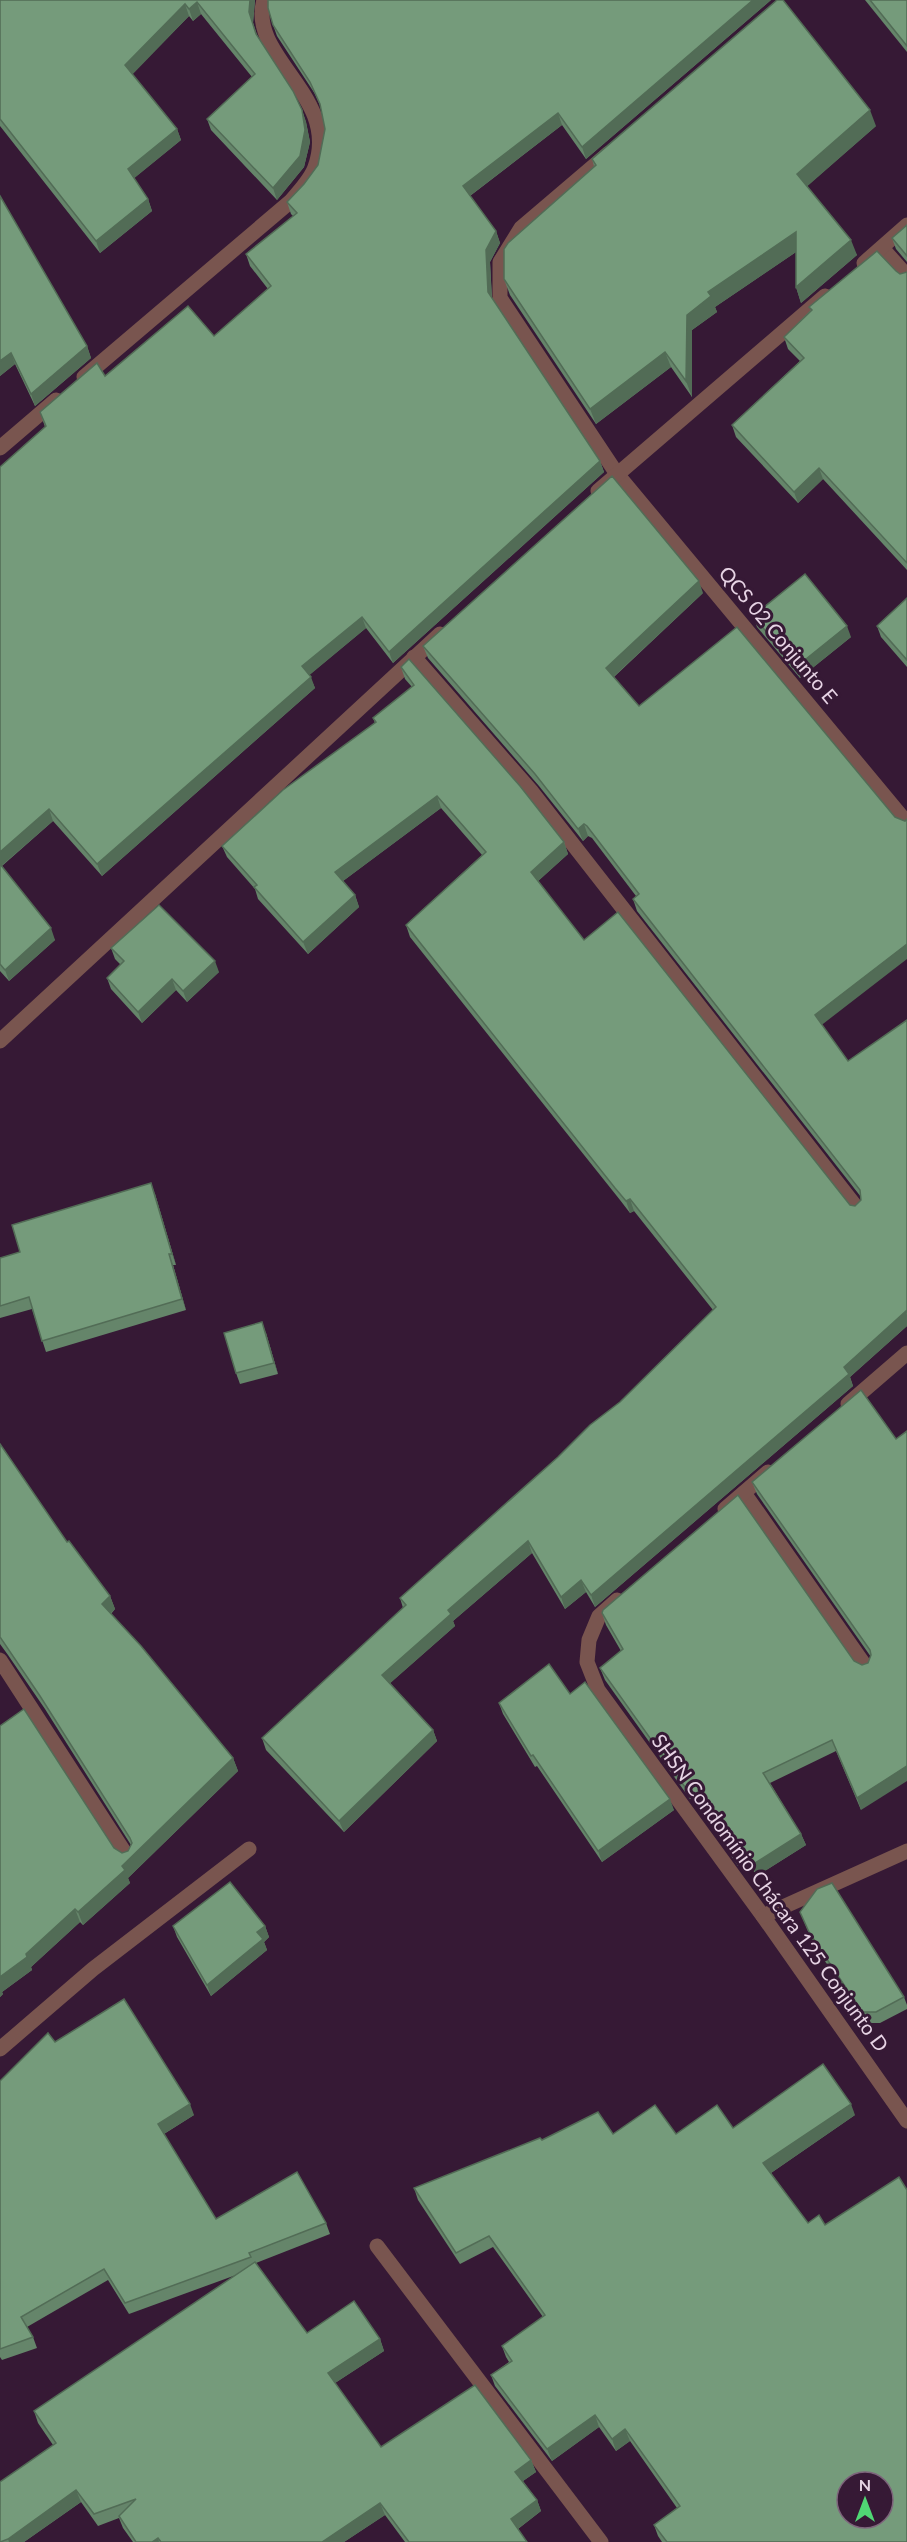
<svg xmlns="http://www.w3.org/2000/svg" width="907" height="2542" viewBox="0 0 907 2542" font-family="Lato,sans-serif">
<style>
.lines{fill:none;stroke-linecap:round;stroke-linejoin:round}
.street{stroke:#79554f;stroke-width:15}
.wall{fill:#65856a}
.shaded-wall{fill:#526c56}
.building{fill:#759b7b;stroke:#526c56;stroke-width:1.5;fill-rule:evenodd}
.labels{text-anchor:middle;stroke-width:6;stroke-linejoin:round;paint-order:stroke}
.street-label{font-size:20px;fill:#e7d4e5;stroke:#361935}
</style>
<rect width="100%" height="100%" fill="#361935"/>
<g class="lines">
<!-- street -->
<g class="street">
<polyline points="609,153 521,228 500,262 500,298 617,474 907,823"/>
<polyline points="882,248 907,276"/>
<polyline points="864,263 907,225"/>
<path d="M84,377L291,201C299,191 311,179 315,167C341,96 247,57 264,0"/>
<polyline points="0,448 56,400"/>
<polyline points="598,491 825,296"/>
<polyline points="414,657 532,792 857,1208"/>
<polyline points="0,1041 440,634"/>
<polyline points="848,1404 907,1353"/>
<polyline points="744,1493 866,1667"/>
<polyline points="725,1509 768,1472"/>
<polyline points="617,1600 599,1616 589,1640 587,1662 598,1690 763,1916 907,2121"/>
<polyline points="0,1660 127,1856"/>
<polyline points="763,1916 907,1851"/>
<polyline points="0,2049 93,1969 249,1849"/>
<polyline points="377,2246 601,2542"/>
</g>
</g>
<!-- wall -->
<g class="wall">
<polygon points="0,0 255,0 253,23 257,35 302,110 306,122 310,142 304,167 277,200 211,130 207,119 252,77 201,14 193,21 189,16 132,74 177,129 181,140 134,178 148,199 152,211 100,253 0,126"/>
<polygon points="771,0 586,159 562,125 470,196 496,231 500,243 490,262 492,298 600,461 604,472 393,663 366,628 309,675 315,688 102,876 53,821 2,866 55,940 9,981 0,971 0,467 45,427 40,412 105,376 214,336 268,289 250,266 246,254 293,216 291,214 287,202 304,184 318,165 325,129 321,108 315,94 277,36 273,25"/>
<polygon points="865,0 907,0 907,52"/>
<polygon points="876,126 807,186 857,255 801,303 796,287 796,252 715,307 717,312 692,330 692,397 671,367 596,424 510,295 504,279 594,166 592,159"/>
<polygon points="0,196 87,346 91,358 35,406 15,364 0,376"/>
<polygon points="907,225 907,262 896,249 892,238"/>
<polygon points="896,271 900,274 907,272 907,570 823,479 798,503 736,437 732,425 800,361 788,349 784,337 811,310 809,307"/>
<polygon points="703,593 614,677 822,1025 848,1061 907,1020 907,1326 850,1377 853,1386 595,1607 586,1592 565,1609 532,1553 453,1621 455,1626 390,1683 433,1730 437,1741 344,1832 266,1750 262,1738 403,1608 400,1598 620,1402 713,1310 634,1211 630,1213 620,1200 410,937 406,925 482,855 441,808 343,881 355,895 359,907 308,954 258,899 255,889 227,857 222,846 375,723 373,718 412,687 405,679 401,667 564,842 568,854 538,881 584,940 850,1205 855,1206 861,1200 861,1197 637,911 633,899 636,896 592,838 588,836 583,841 539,786 428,658 423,646"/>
<polygon points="907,598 907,667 881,637 877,626"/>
<polygon points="753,616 851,637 800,678 757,627"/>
<polygon points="111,948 219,972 187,1002 176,990 142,1023 111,989 107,978 121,965 115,959"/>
<polygon points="155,1194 176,1265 173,1265 186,1310 46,1352 32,1309 0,1318 0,1258 20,1252"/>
<polygon points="266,1333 278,1374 240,1384 236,1373"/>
<polygon points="896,1439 861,1810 836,1751 770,1783 801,1834 806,1845 757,1876 745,1859 738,1866 692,1797 690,1799 605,1680 600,1668 621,1651 606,1625 602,1613 854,1661 862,1665 868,1663 871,1657 757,1494 752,1482"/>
<polygon points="0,1444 67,1542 110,1596 115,1609 111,1614 233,1758 238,1771 128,1878 130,1883 83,1925 80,1922 31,1967 32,1970 2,1992 3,1994 0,1997 0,1726 114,1848 122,1853 128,1851 131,1845 45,1709 8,1655 0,1644"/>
<polygon points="570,1694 674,1810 602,1862 537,1766 535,1767 503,1714 499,1703"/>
<polygon points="800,1912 904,1997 907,2005 907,2009 880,2023 866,2023 813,1943"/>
<polygon points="173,1926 265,1926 269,1937 264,1942 267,1950 211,1996 177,1937"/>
<polygon points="55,2042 194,2115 164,2134 216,2219 326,2223 330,2234 256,2263 307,2333 380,2339 384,2351 335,2383 381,2447 531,2460 536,2472 523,2481 537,2500 541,2511 518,2529 527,2542 405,2542 385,2515 344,2542 133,2542 123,2528 119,2518 98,2526 81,2502 24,2542 0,2542 53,2445 38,2423 34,2411 236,2275 129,2314 108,2280 27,2327 33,2337 37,2348 2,2360 0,2357 0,2081"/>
<polygon points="855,2115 771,2173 808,2223 825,2225 907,2542 662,2542 658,2536 654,2525 677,2508 630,2441 616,2451 599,2427 552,2461 495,2386 491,2375 509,2362 506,2357 502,2346 543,2317 493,2247 460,2264 418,2200 414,2188 542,2140 613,2134 676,2134"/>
</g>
<!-- shaded-wall -->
<g class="shaded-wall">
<polygon points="250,0 255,0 253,23 260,45 249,12"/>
<polygon points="753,0 771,0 586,159 582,147"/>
<polygon points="197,2 201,14 193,21 189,9"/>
<polygon points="185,4 189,16 130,77 125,65"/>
<polygon points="302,110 306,122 310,142 304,167 277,200 273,188"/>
<polygon points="870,110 876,126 803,190 797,174"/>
<polygon points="558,113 562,125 467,198 463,186"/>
<polygon points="177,129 181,140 132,180 128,169"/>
<polygon points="148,199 152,211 100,253 96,241"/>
<polygon points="496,231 500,243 490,262 492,303 488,292 486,250"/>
<polygon points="796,232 802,248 715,307 717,312 692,330 692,397 686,381 687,315 708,292"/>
<polygon points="851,240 857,255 801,303 796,287"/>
<polygon points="87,346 91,358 35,406 31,394"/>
<polygon points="665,352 671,367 596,424 590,409"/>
<polygon points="11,353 15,364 0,376 0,361"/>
<polygon points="600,461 604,472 393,663 389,652"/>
<polygon points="819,468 823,479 798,503 794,492"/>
<polygon points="699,581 703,593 610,680 606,668"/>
<polygon points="362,617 366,628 306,678 302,666"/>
<polygon points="847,626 851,637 800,678 796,667"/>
<polygon points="311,677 315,688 102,876 97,864"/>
<polygon points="437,796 441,808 339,884 335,872"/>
<polygon points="49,809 53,821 0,867 0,852"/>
<polygon points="584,824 588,836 583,841 578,829"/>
<polygon points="564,842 568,854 536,883 531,872"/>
<polygon points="355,895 359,907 308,954 303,942"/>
<polygon points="51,928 55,940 9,981 5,970"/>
<polygon points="907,944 907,959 819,1027 815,1015"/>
<polygon points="215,961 219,972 187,1002 183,991"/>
<polygon points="172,979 176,990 142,1023 138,1012"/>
<polygon points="151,1183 155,1194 176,1265 172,1254"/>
<polygon points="630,1199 634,1211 630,1213 626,1201"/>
<polygon points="169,1254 173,1265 186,1310 182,1299"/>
<polygon points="906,1311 907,1315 907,1326 850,1377 853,1386 595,1607 591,1595"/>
<polygon points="262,1322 266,1333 278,1374 274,1363"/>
<polygon points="528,1541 532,1553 453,1621 455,1626 387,1686 382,1675 448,1610"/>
<polygon points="581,1580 586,1592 565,1609 561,1597"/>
<polygon points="110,1596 115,1609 107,1617 102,1604"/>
<polygon points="433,1730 437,1741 344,1832 339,1821"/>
<polygon points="233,1758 238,1771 128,1878 130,1883 83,1925 78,1912 122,1866"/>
<polygon points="907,1766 907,1781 861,1810 857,1798"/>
<polygon points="688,1786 692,1797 690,1799 685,1787"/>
<polygon points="670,1799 674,1810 602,1862 598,1851"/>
<polygon points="801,1834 806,1845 757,1876 752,1865"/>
<polygon points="741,1847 745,1859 738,1866 734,1854"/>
<polygon points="75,1909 80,1922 31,1967 32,1970 2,1992 3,1994 0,1997 0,1977"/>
<polygon points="265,1926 269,1937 264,1942 267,1950 211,1996 207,1985 257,1932"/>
<polygon points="190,2104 194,2115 162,2135 158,2124"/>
<polygon points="851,2104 855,2115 768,2175 763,2163"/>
<polygon points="380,2339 384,2351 332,2385 328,2373"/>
<polygon points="595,2415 599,2427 552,2461 547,2449"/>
<polygon points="625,2429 630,2441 616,2451 612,2439"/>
<polygon points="531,2460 536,2472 520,2483 515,2472"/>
<polygon points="76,2490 81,2502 24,2542 9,2542 8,2539"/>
<polygon points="537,2500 541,2511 515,2531 511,2519"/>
<polygon points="380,2503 385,2515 344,2542 322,2542"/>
<polygon points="158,2538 159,2542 152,2542"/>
</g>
<!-- building -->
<g class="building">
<polygon points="0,0 250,0 249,12 256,34 293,91 302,110 305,130 300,156 273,188 207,119 255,74 197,2 189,9 185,4 125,65 177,129 128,169 148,199 96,241 0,119"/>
<polygon points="268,0 753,0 582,147 558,113 463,186 496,231 486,250 488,292 600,461 389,652 362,617 302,666 311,677 97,864 49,809 0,852 0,467 46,426 40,412 97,363 105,376 188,306 214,336 271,286 246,254 297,213 287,202 304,184 318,165 325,129 320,104 310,82 273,25 268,8"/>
<polygon points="777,0 783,0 870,110 797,174 851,240 796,287 796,232 708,292 711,296 687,315 686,381 665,352 590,409 504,279 504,249 508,243 596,165 592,159"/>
<polygon points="870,0 907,0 907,46"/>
<polygon points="0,196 87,346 31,394 11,353 0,361"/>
<polygon points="907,225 907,256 892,238"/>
<polygon points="877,251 896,271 900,274 907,272 907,563 819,468 794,492 732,425 804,358 784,337 812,310 809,307"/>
<polygon points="612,476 699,581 606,668 639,706 737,627 895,817 905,821 907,819 907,944 815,1015 848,1061 907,1020 907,1313 906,1311 844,1367 849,1374 591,1595 581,1580 561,1597 528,1541 448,1610 451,1614 382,1675 433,1730 339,1821 262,1738 406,1605 400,1598 558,1457 590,1425 620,1402 716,1307 630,1199 626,1201 615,1188 406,925 486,852 437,796 335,872 355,895 303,942 254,887 257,885 222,846 283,790 376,722 373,718 414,685 401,667 409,659 520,786 564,842 531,872 584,940 618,912 850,1205 855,1206 861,1200 860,1190 633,899 639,894 587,826 584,824 578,829 535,774 423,646"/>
<polygon points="805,574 847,626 796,667 753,616"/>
<polygon points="907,598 907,660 877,626"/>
<polygon points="0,864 51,928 5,970 0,964"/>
<polygon points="159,905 215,961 183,991 172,979 138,1012 107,978 124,961 111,948"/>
<polygon points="151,1183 172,1254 169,1254 182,1299 42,1341 29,1297 0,1306 0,1258 20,1252 12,1225"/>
<polygon points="262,1322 274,1363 236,1373 224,1333"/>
<polygon points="861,1390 896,1439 907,1431 907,1766 857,1798 832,1740 763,1773 801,1834 752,1865 741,1847 734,1854 688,1786 685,1787 600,1668 623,1649 602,1613 603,1610 738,1495 854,1661 862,1665 868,1663 871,1655 870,1650 752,1482"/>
<polygon points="0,1444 67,1542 69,1541 110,1596 102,1604 141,1646 233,1758 122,1866 125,1870 78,1912 75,1909 26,1954 27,1957 0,1977 0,1726 24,1709 114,1848 122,1853 128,1851 132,1843 130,1838 40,1696 0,1637"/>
<polygon points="549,1664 570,1694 585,1682 670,1799 598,1851 533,1755 531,1756 499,1703"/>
<polygon points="230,1882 265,1926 257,1932 263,1939 207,1985 173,1926"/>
<polygon points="832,1883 904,1997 876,2012 862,2012 809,1932 800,1912 817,1889"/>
<polygon points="124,1999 190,2104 158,2124 216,2219 297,2172 326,2223 249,2253 251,2257 125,2303 104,2269 21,2317 33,2337 0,2349 0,2081 48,2033 55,2042"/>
<path d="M823,2064L851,2104L763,2163L808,2223L819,2215L825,2225L899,2177L907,2190V2542H667L654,2525L680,2506L625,2429L612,2439L595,2415L547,2449L491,2375L512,2361L502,2346L545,2315L489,2236L456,2253L414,2188L540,2138L542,2140L598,2112L613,2134L655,2105L676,2134L717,2105L733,2128ZM847,2482H883V2518H847Z"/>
<polygon points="255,2262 307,2333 354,2301 380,2339 328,2373 381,2447 475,2385 531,2460 515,2472 537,2500 511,2519 527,2542 409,2542 380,2503 322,2542 161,2542 158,2538 152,2542 136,2542 119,2516 136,2499 94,2514 76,2490 8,2539 0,2542 0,2482 56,2443 34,2411"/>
</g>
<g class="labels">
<!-- street labels -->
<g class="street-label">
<text transform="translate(778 635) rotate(50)" y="7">QCS 02 Conjunto E</text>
<text transform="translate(770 1893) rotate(54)" y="7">SHSN Condomínio Chácara 125 Conjunto D</text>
</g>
</g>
<!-- north arrow -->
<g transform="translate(865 2500)"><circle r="28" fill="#361935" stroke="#7d647b" stroke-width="1.5"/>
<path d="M0-4.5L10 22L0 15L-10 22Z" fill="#50d674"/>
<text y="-9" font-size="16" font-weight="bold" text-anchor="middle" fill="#e7d4e5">N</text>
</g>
</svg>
